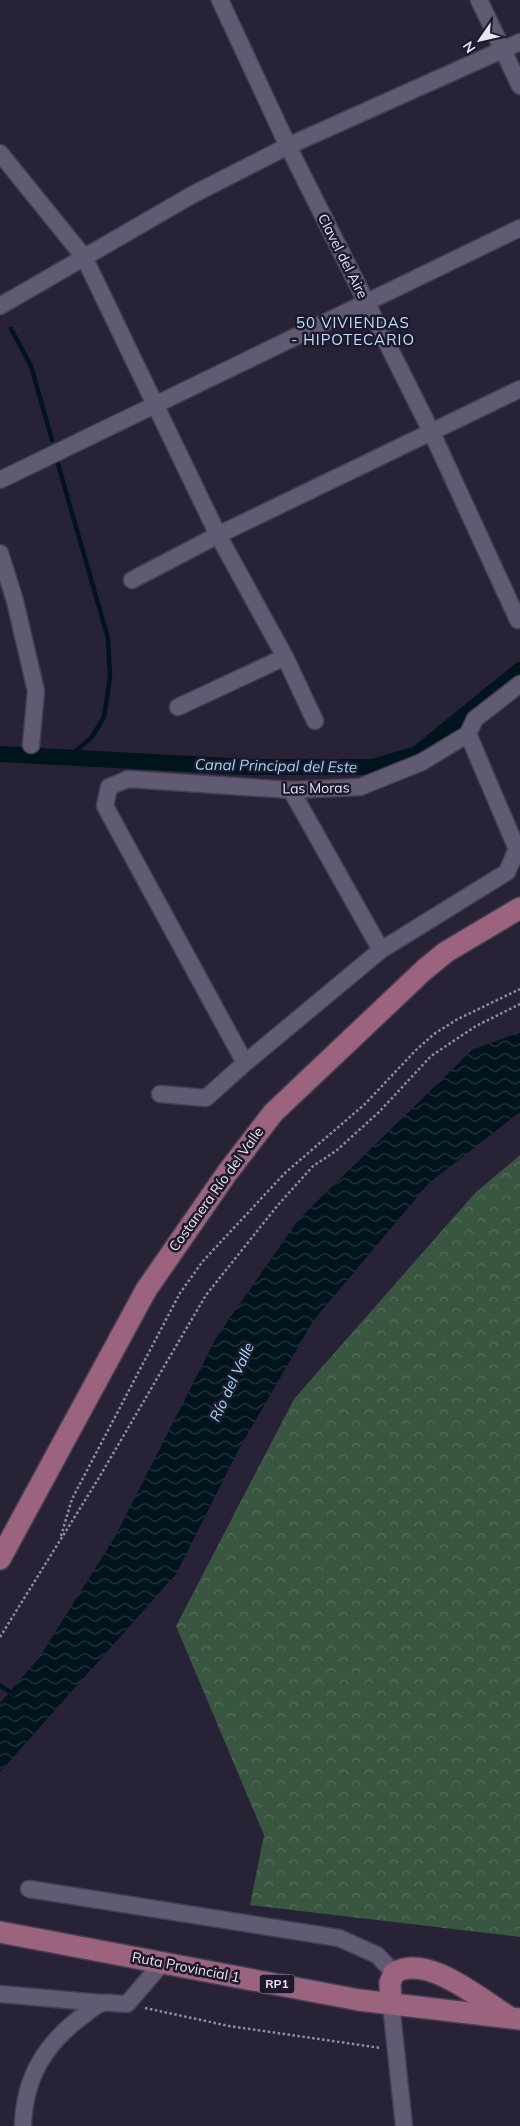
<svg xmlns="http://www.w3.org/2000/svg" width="520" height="2126" viewBox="0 0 520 2126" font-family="Mulish,sans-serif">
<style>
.forest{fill:url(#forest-crowns)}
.water{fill:url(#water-waves)}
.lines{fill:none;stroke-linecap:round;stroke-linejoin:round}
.stream{stroke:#00141e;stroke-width:4.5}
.canal{stroke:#00141e;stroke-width:16}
.minor-casing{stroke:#444051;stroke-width:19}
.major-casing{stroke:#444051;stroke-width:24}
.path{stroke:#918d9e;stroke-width:2.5;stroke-dasharray:2.5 2.5;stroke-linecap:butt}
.minor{stroke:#605b73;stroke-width:16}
.major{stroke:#9b637d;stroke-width:21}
.labels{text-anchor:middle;stroke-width:5;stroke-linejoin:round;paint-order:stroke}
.shield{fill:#1e192c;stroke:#aca8b8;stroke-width:1}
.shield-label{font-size:12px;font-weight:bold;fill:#e9e6f4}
.street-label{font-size:14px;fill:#e9e6f4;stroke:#1e192c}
.neighbourhood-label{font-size:15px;letter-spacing:1px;fill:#b4e4fc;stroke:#1e192c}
.water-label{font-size:15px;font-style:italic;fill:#95d9f6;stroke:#1e192c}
</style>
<defs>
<pattern id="forest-crowns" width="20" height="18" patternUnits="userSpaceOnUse" patternTransform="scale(1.25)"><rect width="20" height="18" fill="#395641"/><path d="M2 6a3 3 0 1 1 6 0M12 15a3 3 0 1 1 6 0" fill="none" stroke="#566e5d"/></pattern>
<pattern id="water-waves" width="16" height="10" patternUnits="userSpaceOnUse" patternTransform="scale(1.25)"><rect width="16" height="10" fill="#00141e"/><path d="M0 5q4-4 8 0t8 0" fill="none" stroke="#25363f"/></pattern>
</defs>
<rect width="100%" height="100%" fill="#272236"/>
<!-- forest -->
<polygon class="forest" points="520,1155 520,1937 250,1905 264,1835 176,1626 294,1399 475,1193"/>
<!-- water -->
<polygon class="water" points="520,1032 520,1112 429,1183 313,1321 239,1449 176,1574 0,1772 0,1703 39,1658 115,1537 216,1338 299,1219 472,1050"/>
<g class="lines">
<!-- stream -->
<g class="stream">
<polyline points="11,329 31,366 52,440"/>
<polyline points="58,464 108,638 110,677 104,717 92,737 69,757"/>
<polyline points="0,1686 14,1694"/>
</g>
<!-- canal -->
<polyline class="canal" points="0,754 250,767 373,767 417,754 520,670"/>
<!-- minor casing -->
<g class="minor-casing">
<g id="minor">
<polyline points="220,0 288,146 432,433 518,620"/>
<polyline points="479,0 520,86"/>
<polyline points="0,153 84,257 218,535 285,657 315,721"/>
<polyline points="0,306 192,195 288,146 520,42"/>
<polyline points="0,480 520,228"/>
<polyline points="0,553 15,601 36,691 31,745"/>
<polyline points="132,580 218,535 520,389"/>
<polyline points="178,707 285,657"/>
<polyline points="291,790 381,950"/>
<polyline points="245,1063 105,806 109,787 128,779 291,790 360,787 422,762 468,734 475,719 520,684"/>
<polyline points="160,1094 206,1098 245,1063 381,950 507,872 517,849 468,734"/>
<polyline points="29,1889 339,1938 377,1955 394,1973"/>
<polyline points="0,1994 101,2003"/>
<polyline points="391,2004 404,2126"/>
<path d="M23,2126C24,2078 45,2043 84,2015C89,2011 97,2004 103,2003C111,2002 119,2004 127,2004L163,1962"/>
</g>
</g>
<!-- major casing -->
<g class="major-casing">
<g id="major">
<polyline points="0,1559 146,1290 227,1173 273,1113 424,970 446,952 520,908"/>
<polyline points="0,1932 359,2000 520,2019"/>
<path d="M391,2004L390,1983L394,1973C426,1953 479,1998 506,2015"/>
</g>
</g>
<!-- path -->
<g class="path">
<polyline points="61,1536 72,1499 180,1293 203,1261 285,1173 365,1104 415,1051 434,1034 456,1020 520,989"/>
<polyline points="0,1637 97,1481 206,1295 278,1205 313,1166 336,1151 379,1112 431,1056 476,1026 520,1004"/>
<polyline points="145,2008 229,2026 381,2048"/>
</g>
<!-- minor -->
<use href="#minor" class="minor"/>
<!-- major -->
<use href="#major" class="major"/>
</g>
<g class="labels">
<!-- shield labels -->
<rect class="shield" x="259.5" y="1974.5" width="35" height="19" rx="4"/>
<g class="shield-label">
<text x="277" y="1988">RP1</text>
</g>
<!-- street labels -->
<g class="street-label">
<text transform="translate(343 256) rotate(63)" y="5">Clavel del Aire</text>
<text transform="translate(316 788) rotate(-1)" y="5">Las Moras</text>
<text transform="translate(216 1189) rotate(-54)" y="5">Costanera Río del Valle</text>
<text transform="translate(186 1967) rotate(11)" y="5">Ruta Provincial 1</text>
</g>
<!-- neighbourhood labels -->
<g class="neighbourhood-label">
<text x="353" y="328">50 VIVIENDAS<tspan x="353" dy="17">- HIPOTECARIO</tspan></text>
</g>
<!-- water labels -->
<g class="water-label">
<text transform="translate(276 766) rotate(1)" y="5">Canal Principal del Este</text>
<text transform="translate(232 1382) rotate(-65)" y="5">Río del Valle</text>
</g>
</g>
<!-- north arrow -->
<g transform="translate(480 40) rotate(236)" stroke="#1e192c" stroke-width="4" paint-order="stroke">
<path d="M0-4L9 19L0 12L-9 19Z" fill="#e9e6f4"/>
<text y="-8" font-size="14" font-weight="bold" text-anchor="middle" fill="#e9e6f4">N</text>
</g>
</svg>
